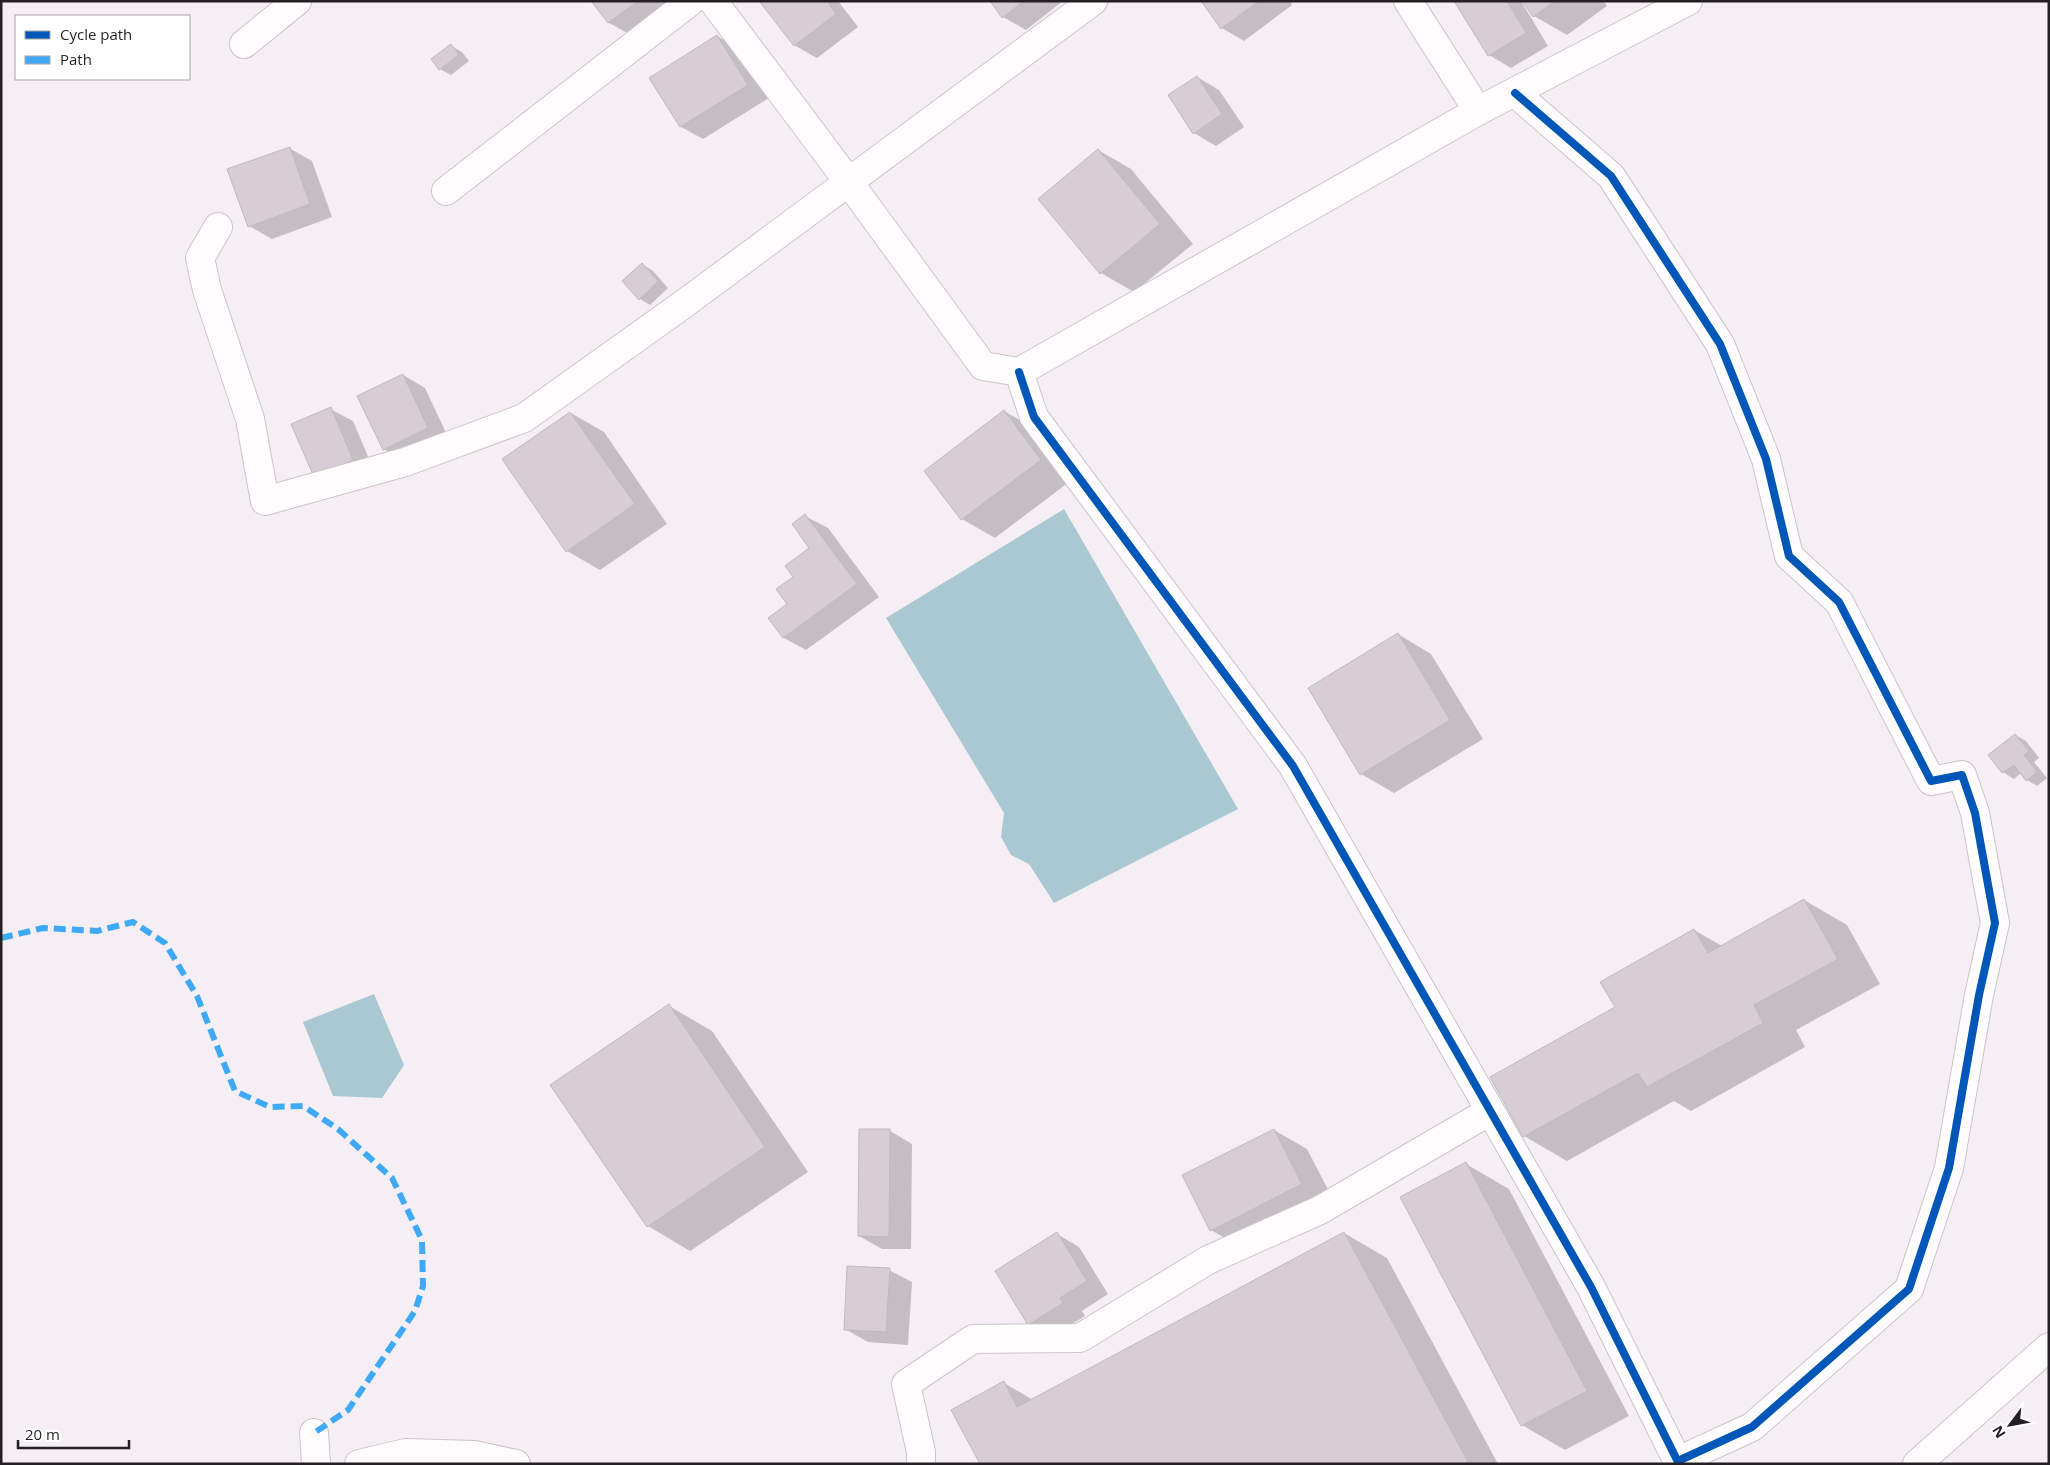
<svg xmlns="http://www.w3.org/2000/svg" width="2050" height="1465" viewBox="0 0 2050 1465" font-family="'Open Sans',sans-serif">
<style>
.water{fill:#a9c8d2}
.shadow{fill:#0003}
.building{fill:#d7cdd5;stroke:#bfbabe}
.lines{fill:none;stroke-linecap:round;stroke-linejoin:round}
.minor-casing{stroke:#cbc5ca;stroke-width:30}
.minor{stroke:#fefcfd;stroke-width:28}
.quiet{stroke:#3fa9f5;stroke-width:6;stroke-dasharray:12 6;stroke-linecap:butt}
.cycleway-casing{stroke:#fff;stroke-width:11}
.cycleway{stroke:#0057b8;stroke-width:8}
</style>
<rect width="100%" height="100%" fill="#f5eef4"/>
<!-- water -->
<g class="water">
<polygon points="1064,509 1238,809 1054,903 1029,864 1011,855 1001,837 1004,813 886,618"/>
<polygon points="374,994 404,1065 382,1098 333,1096 303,1022"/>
</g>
<!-- shadow -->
<g class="shadow">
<polygon points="593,1 670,1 631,35 609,23"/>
<polygon points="761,1 838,1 858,27 817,58 794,45"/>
<polygon points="992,1 1063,1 1026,30 1003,17"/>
<polygon points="1202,1 1290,1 1292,5 1244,41 1222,28"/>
<polygon points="1456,1 1521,1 1548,46 1511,68 1489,55"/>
<polygon points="1524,1 1604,1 1607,6 1567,35 1534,16"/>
<polygon points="717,36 739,49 769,98 703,139 681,127"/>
<polygon points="451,46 462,52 469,61 451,75 440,69"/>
<polygon points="1197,77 1219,90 1244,127 1216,146 1194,133"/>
<polygon points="289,148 312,161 332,217 272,239 249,226"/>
<polygon points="1098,150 1131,169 1193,244 1134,292 1101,273 1040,199"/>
<polygon points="642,264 653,271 668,288 650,305 640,299"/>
<polygon points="403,375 425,388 450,441 406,462 384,449"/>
<polygon points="330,409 353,421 375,473 337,489"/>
<polygon points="1004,411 1037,430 1073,479 995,538 962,519"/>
<polygon points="571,413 604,432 667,524 600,570 567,551"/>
<polygon points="805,516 828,528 879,597 806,650 784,638 770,618 789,604 794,577 811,548"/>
<polygon points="1398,634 1431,654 1483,739 1394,793 1361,774"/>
<polygon points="2015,735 2026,741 2039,758 2034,762 2047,778 2037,786 2027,780 2021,773 2014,779 2003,772 1989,755"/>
<polygon points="1804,900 1847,925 1880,984 1796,1030 1805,1047 1691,1111 1674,1101 1567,1161 1524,1136 1694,930 1722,946"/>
<polygon points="669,1006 712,1031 808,1172 690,1251 648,1226"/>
<polygon points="1274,1130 1307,1149 1335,1203 1244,1249 1211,1230"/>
<polygon points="890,1131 912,1144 911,1249 882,1249 859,1236"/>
<polygon points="1466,1164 1509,1189 1629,1416 1565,1450 1522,1425"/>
<polygon points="1344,1233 1387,1258 1498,1464 982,1464 1004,1383 1033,1400"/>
<polygon points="1057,1234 1079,1247 1108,1294 1082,1311 1085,1316 1051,1337 1029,1324"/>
<polygon points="889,1270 912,1282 908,1345 868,1342 845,1329"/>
</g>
<!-- building -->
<g class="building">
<polygon points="591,1 638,1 608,23"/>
<polygon points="759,1 827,1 836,14 794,46"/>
<polygon points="990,1 1024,1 1002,18"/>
<polygon points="1201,1 1259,1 1221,29"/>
<polygon points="1454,1 1507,1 1526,33 1488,56"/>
<polygon points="1522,1 1555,1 1533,17"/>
<polygon points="717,35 748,85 680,127 649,78"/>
<polygon points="451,44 459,55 439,70 431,59"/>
<polygon points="1197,76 1222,114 1193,134 1168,95"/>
<polygon points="290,147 310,204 248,227 227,169"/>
<polygon points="1098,149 1160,224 1100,274 1038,199"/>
<polygon points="642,263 658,281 639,300 622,281"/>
<polygon points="403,374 428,428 383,450 357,396"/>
<polygon points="331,407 353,460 314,477 291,424"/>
<polygon points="1004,410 1041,460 961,520 924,471"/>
<polygon points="570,412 635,504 566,552 502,459"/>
<polygon points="805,514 857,584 783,638 768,618 787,604 776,589 793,577 785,566 809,548 792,524"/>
<polygon points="1398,633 1450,720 1360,775 1308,688"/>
<polygon points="2015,734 2029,751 2024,755 2037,772 2026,781 2014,765 2002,773 1988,755"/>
<polygon points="1804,899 1838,959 1754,1005 1763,1023 1647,1087 1638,1073 1523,1137 1490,1077 1615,1007 1600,982 1694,929 1708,953"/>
<polygon points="669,1004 765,1147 647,1227 550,1085"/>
<polygon points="859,1129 890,1129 889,1237 858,1236"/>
<polygon points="1274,1129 1302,1184 1210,1231 1182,1175"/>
<polygon points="1466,1162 1587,1391 1521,1426 1400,1197"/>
<polygon points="1057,1232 1087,1281 1060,1298 1063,1303 1028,1325 995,1271"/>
<polygon points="1344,1232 1468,1462 1464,1464 980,1464 951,1410 1004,1381 1017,1407"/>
<polygon points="847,1266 890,1268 886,1332 844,1330"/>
</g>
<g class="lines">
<!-- minor casing -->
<g class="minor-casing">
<g id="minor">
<polyline points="713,1 848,181 983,366 1019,372 1478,111 1688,1"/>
<polyline points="1408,1 1478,111"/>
<polyline points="244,44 297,1"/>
<polyline points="1515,93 1611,176 1720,344 1766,459 1789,556 1839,602 1931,781 1962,775 1975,813 1995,923 1979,995 1949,1168 1909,1289 1752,1427 1678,1461"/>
<polyline points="446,191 691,1"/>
<polyline points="218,227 200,258 207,290 250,419 265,501 405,462 524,418 681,306 1093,1"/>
<polyline points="1019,372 1034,417 1293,766 1591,1287 1679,1464"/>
<polyline points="314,1433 316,1464"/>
<polyline points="359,1464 406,1453 474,1455 516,1464"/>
<polyline points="921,1464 921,1452 906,1384 973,1339 1080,1338 1208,1260 1320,1210 1490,1111"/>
<polyline points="1917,1464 2049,1347"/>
</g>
</g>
<!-- minor -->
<use href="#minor" class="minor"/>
<!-- quiet -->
<polyline class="quiet" points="1,938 43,928 97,931 133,922 165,943 197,996 235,1091 270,1107 303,1106 338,1129 392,1178 422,1240 423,1286 415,1311 348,1410 314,1433"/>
<!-- cycleway casing -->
<g class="cycleway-casing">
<g id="cycleway">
<polyline points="1515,93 1611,176 1720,344 1766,459 1789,556 1839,602 1931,781 1962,775 1975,813 1995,923 1979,995 1949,1168 1909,1289 1752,1427 1678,1461"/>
<polyline points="1019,372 1034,417 1293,766 1591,1287 1679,1464"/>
</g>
</g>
<!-- cycleway -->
<use href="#cycleway" class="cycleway"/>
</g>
<!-- border -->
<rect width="2050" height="1465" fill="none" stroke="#241f23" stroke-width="5"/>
<!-- legend -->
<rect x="15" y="15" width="175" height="65" fill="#ffffff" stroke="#a7a5a7"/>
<rect x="25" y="31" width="25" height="8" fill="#0057b8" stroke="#a7a5a7"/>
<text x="60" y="40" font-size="15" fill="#241f23">Cycle path</text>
<rect x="25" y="56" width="25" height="8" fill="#3fa9f5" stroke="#a7a5a7"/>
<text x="60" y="65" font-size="15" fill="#241f23">Path</text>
<!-- north arrow -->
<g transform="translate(2010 1425) rotate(238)" stroke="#ffffff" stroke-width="4" paint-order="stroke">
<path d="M0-4L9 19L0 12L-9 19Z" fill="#241f23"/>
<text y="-8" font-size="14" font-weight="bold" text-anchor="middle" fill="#241f23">N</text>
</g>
<!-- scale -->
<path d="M18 1440v8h111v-8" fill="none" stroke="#241f23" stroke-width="2.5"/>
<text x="25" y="1440" font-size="15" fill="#241f23" stroke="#ffffff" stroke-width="4" paint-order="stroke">20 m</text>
</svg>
